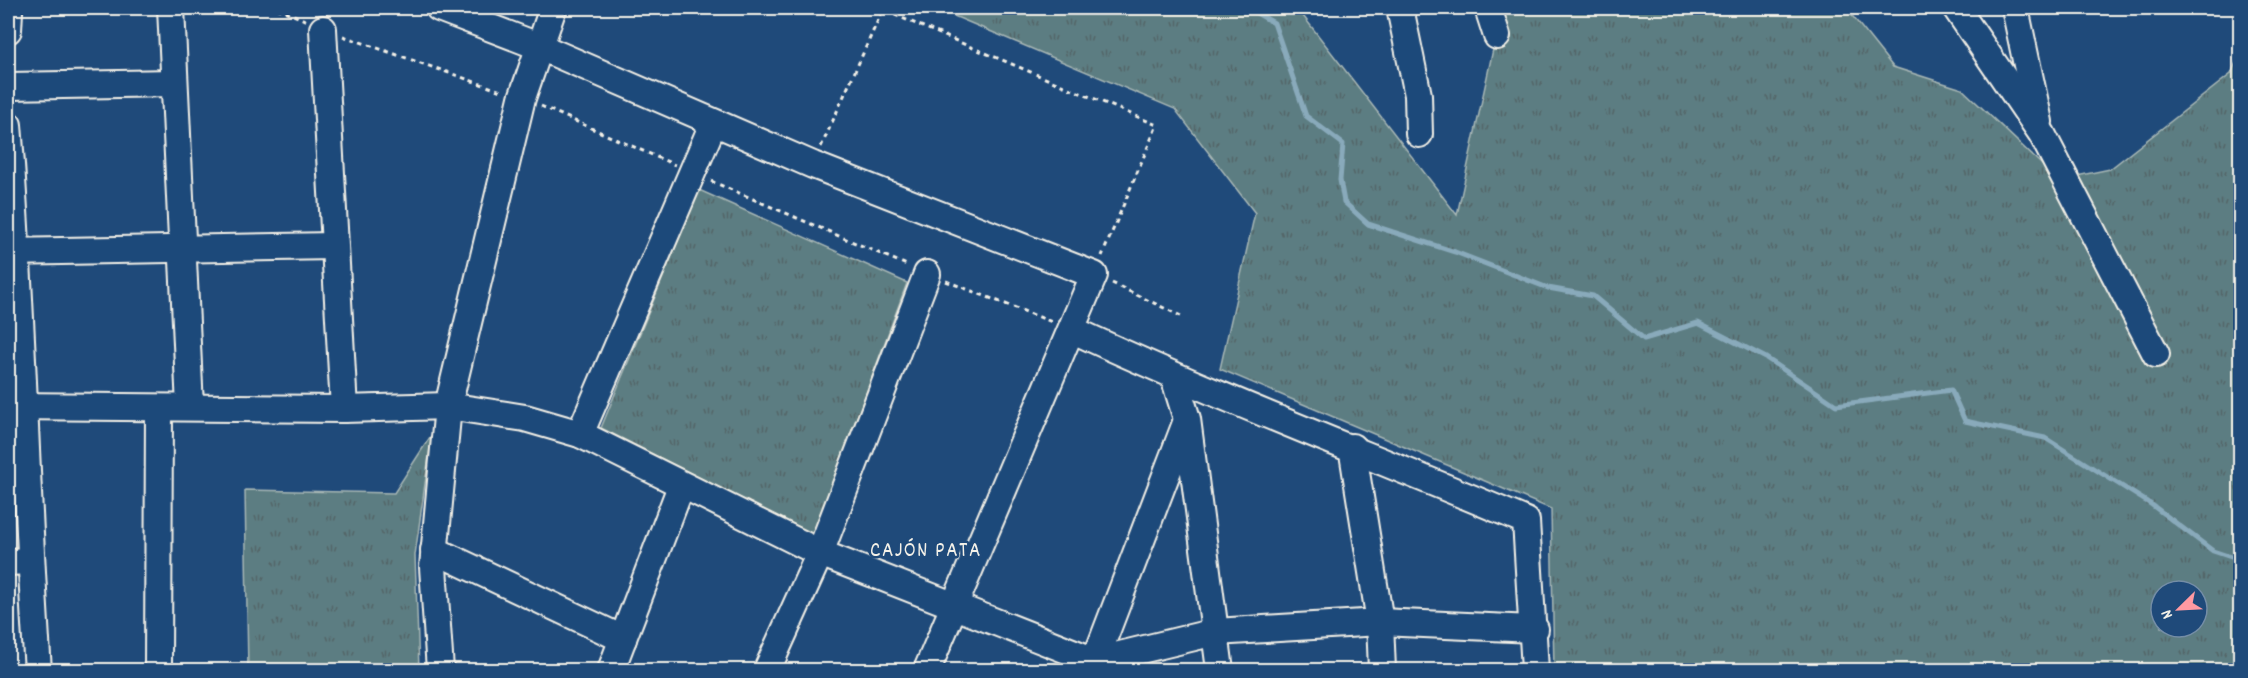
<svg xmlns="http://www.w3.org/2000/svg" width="2248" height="678" viewBox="0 0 2248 678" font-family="Dekko,sans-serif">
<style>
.grass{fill:url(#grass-tufts);stroke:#a8b7b5;stroke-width:1.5;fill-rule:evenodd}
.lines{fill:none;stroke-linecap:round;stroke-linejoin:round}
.stream{stroke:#89aabb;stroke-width:5}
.minor-casing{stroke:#f4f1e8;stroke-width:30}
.path{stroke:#f4f1e8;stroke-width:3;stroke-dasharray:4.5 4.5;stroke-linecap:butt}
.minor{stroke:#1f4a7a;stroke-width:26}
.labels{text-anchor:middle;stroke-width:5;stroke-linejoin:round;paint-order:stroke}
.neighbourhood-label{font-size:21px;letter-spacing:1.5px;fill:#f4f1e8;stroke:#1f4a7a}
</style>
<defs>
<pattern id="grass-tufts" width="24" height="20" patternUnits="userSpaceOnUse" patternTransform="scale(1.5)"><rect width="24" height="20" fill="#5c7d82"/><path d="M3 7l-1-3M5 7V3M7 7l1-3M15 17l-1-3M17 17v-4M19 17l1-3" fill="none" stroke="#536567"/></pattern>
</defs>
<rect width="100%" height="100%" fill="#1f4a7a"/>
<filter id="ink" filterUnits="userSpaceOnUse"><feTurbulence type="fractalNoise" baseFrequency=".0167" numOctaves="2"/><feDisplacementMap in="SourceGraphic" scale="12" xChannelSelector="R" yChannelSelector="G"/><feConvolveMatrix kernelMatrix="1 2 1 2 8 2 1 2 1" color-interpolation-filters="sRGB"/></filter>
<g filter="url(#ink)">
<!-- grass -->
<g class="grass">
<path d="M935,8H1297L1457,215L1502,8H1846L1893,67L1962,89L2058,180L2110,169L2231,74L2240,53V670H1554L1551,509L1220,369L1255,213L1175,109ZM2161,591H2197V627H2161Z"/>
<polygon points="699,190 907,283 813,535 601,428"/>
<polygon points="432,434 415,555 419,670 248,670 245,490 394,493"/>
</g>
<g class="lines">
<!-- stream -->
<polyline class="stream" points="1248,8 1274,23 1306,116 1343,144 1340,180 1344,202 1368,224 1455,252 1548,288 1593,296 1644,339 1698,323 1766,358 1836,405 1951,390 1965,421 2045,438 2152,505 2213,551 2240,560"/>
<!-- minor casing -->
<g class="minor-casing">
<g id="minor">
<polyline points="171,8 190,407"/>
<polyline points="439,8 538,46 813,165 1094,275 927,670"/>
<polyline points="1400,8 1418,95 1419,134"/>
<polyline points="1488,8 1497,36"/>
<polyline points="1956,8 2042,134 2156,354"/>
<polyline points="2015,8 2039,122"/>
<polyline points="323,29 344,409"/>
<polyline points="8,30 9,12"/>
<polyline points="8,86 174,83"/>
<path d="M8,125C23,307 25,489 38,670"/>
<polyline points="8,252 334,246"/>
<path d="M1073,330C1221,399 1375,457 1526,521L1535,670"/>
<polyline points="1174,377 1187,419 1220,670"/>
<polyline points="8,406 344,409 448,406 525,418 580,434 820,553 1095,661 1096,670"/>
<polyline points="580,434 713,124"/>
<polyline points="1352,447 1380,622 1382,670"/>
<polyline points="434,550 623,639"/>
<polyline points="8,562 30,561"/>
<polyline points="1095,661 1215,632 1380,622 1535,629"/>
<polyline points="1095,661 1186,423"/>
<polyline points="158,670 159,408"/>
<polyline points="440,670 433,567 448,406 522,98 553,8"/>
<polyline points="611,670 681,486"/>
<polyline points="767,670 820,553 927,274"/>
</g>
</g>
<!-- path -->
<g class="path">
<polyline points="277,8 307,21"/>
<polyline points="878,8 1157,125 1102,256"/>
<polyline points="343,36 504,92"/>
<polyline points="541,106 675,165"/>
<polyline points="821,147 883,9"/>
<polyline points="711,181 909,266"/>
<polyline points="946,281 1052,322"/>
<polyline points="1112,283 1183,317"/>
</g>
<!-- minor -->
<use href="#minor" class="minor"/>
</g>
</g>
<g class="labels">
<!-- neighbourhood labels -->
<g class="neighbourhood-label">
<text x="926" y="556">CAJÓN PATA</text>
</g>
</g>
<!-- margin -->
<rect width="2248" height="678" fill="none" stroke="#1f4a7a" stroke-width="30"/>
<rect x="15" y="15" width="2218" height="648" fill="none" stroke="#f4f1e8" stroke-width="2" filter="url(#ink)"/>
<!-- north arrow -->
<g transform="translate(2179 609) rotate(246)"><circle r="28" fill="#1f4a7a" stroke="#748da6" stroke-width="1.5"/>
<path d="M0-4.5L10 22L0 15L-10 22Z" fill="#ff9aa2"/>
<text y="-9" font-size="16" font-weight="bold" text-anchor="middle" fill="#f4f1e8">N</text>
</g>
</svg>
